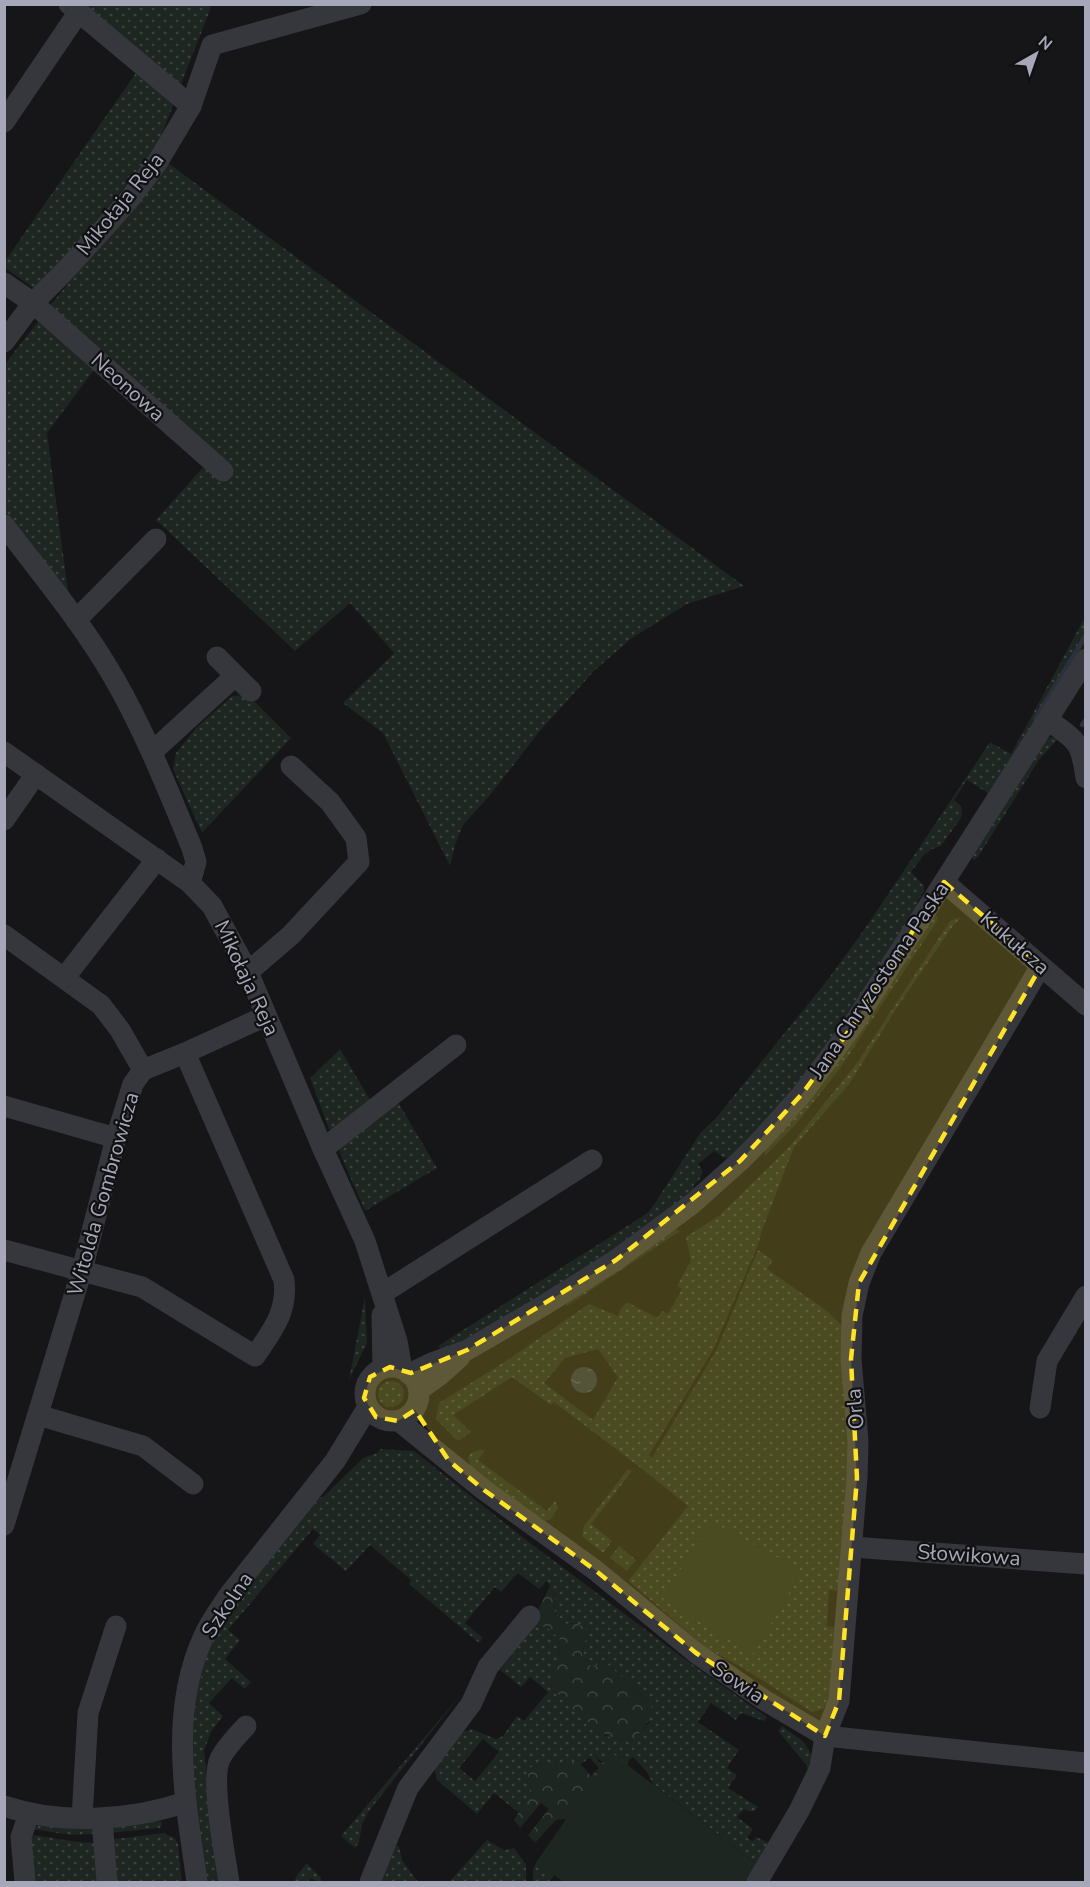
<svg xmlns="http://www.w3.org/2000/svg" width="1090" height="1887" viewBox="0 0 1090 1887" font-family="'Nunito Sans',sans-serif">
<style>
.grass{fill:url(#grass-dots);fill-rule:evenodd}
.forest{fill:url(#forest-crowns)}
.pitch{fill:#1d2620}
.water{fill:url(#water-ripples)}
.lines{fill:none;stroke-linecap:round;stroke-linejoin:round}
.stream{stroke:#2a313c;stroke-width:4.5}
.minor{stroke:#36363d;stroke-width:21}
.marked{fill:#ffe326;fill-opacity:0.2;stroke:#ffe326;stroke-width:4.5;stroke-dasharray:12 8;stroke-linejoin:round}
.labels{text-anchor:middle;stroke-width:4.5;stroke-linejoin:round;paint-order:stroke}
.street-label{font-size:21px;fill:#a6a8b9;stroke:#111012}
</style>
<defs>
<pattern id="grass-dots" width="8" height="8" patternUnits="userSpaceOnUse" patternTransform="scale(1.5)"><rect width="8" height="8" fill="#1d2620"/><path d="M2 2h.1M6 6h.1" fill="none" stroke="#3b433e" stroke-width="1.8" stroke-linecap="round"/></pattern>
<pattern id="forest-crowns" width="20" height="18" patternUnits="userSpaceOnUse" patternTransform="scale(1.5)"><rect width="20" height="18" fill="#1d2620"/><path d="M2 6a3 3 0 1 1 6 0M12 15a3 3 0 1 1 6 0" fill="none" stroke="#3b433e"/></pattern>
<pattern id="water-ripples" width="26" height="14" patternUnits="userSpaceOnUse" patternTransform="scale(1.5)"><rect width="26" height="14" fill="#2a313c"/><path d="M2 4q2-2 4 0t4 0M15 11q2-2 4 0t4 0" fill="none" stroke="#464c56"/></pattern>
</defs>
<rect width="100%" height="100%" fill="#161517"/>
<!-- grass -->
<g class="grass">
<polygon points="86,5 212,5 156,149 38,291 5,268 5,261 147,57"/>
<polygon points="168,163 744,586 687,604 632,638 594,671 539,732 491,794 463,825 455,845 450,866 383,733 343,703 394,653 350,603 295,651 156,520 215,454 100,362 47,433 69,599 5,514 5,364 53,302"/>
<polygon points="1085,617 1085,643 1035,727 991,795 967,780 954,800 961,806 962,810 961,818 941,846 932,849 924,855 911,872 924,886 924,891 917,902 921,905 847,1021 804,1078 732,1157 724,1158 714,1151 698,1164 703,1171 700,1179 693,1186 696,1190 632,1240 481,1332 441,1350 438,1346 646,1214 651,1209 701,1132 716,1118 829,978 866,927 990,742 1011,754"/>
<polygon points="248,695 291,738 202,833 173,769 176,753 196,728 232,696"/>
<polygon points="1051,737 1058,739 1039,760 978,857 974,860 970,857 1046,739"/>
<polygon points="934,914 938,917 937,921 841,1067 797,1123 765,1156 764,1150"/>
<path d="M961,917L952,927L896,1009L850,1083L794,1147L762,1230L758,1245L713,1350L649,1455L652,1458L717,1349L758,1250L773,1260L767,1269L827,1311L843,1327L851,1458L840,1591L829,1590L827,1626L838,1628L829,1702L823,1709L812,1712L746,1670L705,1647L630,1582L629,1580L688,1506L641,1468L554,1402L551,1405L512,1377L453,1415L471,1432L458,1441L436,1419L439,1403L506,1361L589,1304L618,1316L621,1308L627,1302L657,1318L662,1311L668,1314L682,1289L677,1286L691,1260L686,1237L720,1215L790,1146L857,1063L950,921ZM598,1349L618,1377L593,1420L544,1383L565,1358Z"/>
<polygon points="340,1049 372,1103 335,1130 329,1129 310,1078"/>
<polygon points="398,1102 437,1168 365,1211 339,1151 349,1139"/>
<polygon points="675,1229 680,1231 567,1306 565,1302"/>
<polygon points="365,1297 367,1343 349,1380"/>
<circle cx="391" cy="1394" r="13"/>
<path d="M381,1449L414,1451L525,1539L682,1657L767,1717L764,1721L741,1713L736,1720L711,1703L698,1722L739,1750L727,1768L737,1775L728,1788L758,1807C754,1813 750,1812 744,1809L737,1817L753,1829L747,1838L753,1841L756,1837L772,1844L759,1866L653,1784L647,1772L633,1757L629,1760L628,1765C617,1770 600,1763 594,1754L580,1765L557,1763L528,1768V1777L532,1790L525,1804L518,1812L494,1793L477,1814L437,1780L434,1768L462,1732L471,1729L496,1739L503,1736L517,1716L524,1721L548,1692L530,1677L521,1687L500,1670L535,1626L547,1627L560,1639L559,1660L604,1735C626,1743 633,1741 649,1723V1701L606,1663L591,1666L582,1655L586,1638L575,1623L565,1624L554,1610L556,1596L547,1581L539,1589L518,1573L501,1592L495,1587L465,1623L483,1638L479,1643L409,1584L411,1580L370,1545L346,1571L313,1544L320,1535L313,1529L228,1630L240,1640L225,1659L251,1682L245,1689L232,1678L209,1703L223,1716L211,1732L204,1751L219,1882H206L191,1771L193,1730L197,1692L206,1656L216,1634L235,1603L316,1499L323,1497L363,1458L377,1453ZM483,1739L499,1752L475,1781L459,1768Z"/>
<polygon points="480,1450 485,1450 478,1460 547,1511 555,1501 558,1508 551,1519 545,1521 472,1470 468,1458 471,1453"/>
<polygon points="628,1469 632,1471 591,1524 612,1541 603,1553 582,1536 584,1526"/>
<polygon points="619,1546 636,1560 627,1571 610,1558"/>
<polygon points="462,1693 369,1811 362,1825 359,1842 355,1848 341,1836"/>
<polygon points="782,1726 804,1742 811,1754 816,1759 811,1771 807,1770 808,1767 778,1731"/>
<polygon points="161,1821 162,1825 160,1828 108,1833 112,1826"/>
<polygon points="43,1823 95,1827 98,1834 71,1835 32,1829"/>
<polygon points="163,1833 175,1838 178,1844 182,1882 111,1882 107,1840"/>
<polygon points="33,1835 78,1842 100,1843 103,1882 35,1882 29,1840"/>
<polygon points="487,1840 504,1850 514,1848 526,1864 526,1882 449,1882"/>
<polygon points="393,1846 399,1846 402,1860 418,1882 379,1882"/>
<polygon points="552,1860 554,1876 548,1882 533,1882 533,1869 537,1861"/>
<polygon points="307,1863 321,1878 320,1882 310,1878 308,1882 294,1882 297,1875"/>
</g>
<!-- forest -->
<g class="forest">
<path d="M550,1586L556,1596L554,1610L565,1624L575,1623L586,1628V1638L582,1655L591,1666L606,1663L649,1701L653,1711C635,1757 606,1740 579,1714C572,1708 564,1702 559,1695C554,1689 553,1680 550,1673L559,1660L560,1639L547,1627L535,1626L537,1612Z"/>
<path d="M594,1754L599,1762L607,1763L572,1830L565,1819L556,1820L535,1843L528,1835L549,1809L541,1803L520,1828L514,1820L532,1790L528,1777V1768C541,1766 568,1758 581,1765C584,1767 588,1773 591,1776L599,1768L589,1757Z"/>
</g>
<!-- pitch -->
<g class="pitch">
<polygon points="709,1520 802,1571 753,1654 663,1600"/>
<polygon points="612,1753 758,1865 748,1882 563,1882 537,1861"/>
</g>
<!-- water -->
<circle class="water" cx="584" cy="1380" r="13"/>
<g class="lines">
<!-- stream -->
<g class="stream">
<polyline points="1035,719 1086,635"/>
<polyline points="1082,725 1086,719"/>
</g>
<!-- minor -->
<g class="minor">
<polyline points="69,4 191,106"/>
<polyline points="4,122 78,13"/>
<polyline points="4,283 33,303 223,471"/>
<polyline points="4,342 33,303 63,273 105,227 131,197 157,163 191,106 212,45 361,4"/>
<path d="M4,525C42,575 83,624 114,678C145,732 168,790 192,848L196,862L190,883"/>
<polyline points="76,620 156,539"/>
<polyline points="217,657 251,691"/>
<path d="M1048,720C1077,741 1081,741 1086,778"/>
<polyline points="4,752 190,883 212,906 248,972 323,1149 365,1241 397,1341 402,1369"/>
<polyline points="152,752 235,676"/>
<polyline points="4,820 36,774"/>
<polyline points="944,882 1086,1005"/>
<polyline points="4,935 101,1005 120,1030 143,1070"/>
<polyline points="248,972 291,935 359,862 356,838 330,802 291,766"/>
<polyline points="65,977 157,859"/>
<polyline points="4,1106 116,1138"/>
<polyline points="323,1149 456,1045"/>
<path d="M4,1250L142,1287L255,1356C272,1331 288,1312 284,1280L185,1053"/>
<polyline points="383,1293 592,1160"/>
<polyline points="382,1315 383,1368"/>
<circle cx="392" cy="1394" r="27"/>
<polyline points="409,1374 434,1362 467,1350 541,1307 616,1260 692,1204 740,1161 760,1141 802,1094 851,1028 1086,659"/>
<polyline points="419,1390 440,1375 460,1357"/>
<polyline points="1040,1408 1047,1361 1086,1296"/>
<polyline points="38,1415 143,1446 193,1484"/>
<polyline points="399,1421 484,1490 595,1570 696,1653 764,1700 825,1736 1086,1763"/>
<polyline points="4,1525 82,1270 116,1138 133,1084 143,1070 185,1053 266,1016"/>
<polyline points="852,1547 1086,1564"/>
<path d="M4,1806C60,1825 130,1821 186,1802"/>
<polyline points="82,1818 88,1713 116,1626"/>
<polyline points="102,1819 107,1882"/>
<polyline points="25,1882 21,1837 29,1814"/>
<path d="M197,1882C186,1803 168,1715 203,1638C209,1623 220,1609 229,1595L335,1461L368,1407"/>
<path d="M229,1882C225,1856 210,1779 220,1759C226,1747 237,1736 246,1726"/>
<polyline points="370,1882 408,1788 471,1704 488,1667 530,1616"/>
<polyline points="757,1882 799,1811 820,1768 825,1736 839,1701 857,1478 858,1441 851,1359 852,1316 859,1283 871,1253 1041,966"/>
</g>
</g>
<!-- marked area -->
<path class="marked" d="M944,882L1041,966L859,1283L851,1359L857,1478L839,1701L825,1736L696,1653L595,1570L484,1490L449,1461L415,1410L398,1421L376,1417L364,1398L370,1377L390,1367L411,1373L467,1350L616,1260L740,1161L802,1094L851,1028Z"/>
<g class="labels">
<!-- street labels -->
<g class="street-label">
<text transform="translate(120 204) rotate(-51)" y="7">Mikołaja Reja</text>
<text transform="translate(128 387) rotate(42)" y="7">Neonowa</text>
<text transform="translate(1015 943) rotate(41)" y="7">Kukułcza</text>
<text transform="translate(247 978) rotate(65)" y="7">Mikołaja Reja</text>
<text transform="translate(879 980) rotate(-56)" y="7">Jana Chryzostoma Paska</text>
<text transform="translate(103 1194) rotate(-74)" y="7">Witolda Gombrowicza</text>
<text transform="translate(855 1409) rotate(-95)" y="7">Orla</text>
<text transform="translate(969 1555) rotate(4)" y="7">Słowikowa</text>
<text transform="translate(227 1605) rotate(-56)" y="7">Szkolna</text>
<text transform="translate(738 1682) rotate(34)" y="7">Sowia</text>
</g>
</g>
<!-- border -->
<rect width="1090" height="1887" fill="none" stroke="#a6a8b9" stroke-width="12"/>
<!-- north arrow -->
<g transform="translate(1036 54) rotate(40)" stroke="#111012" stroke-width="4.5" paint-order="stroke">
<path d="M0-4.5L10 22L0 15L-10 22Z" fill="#a6a8b9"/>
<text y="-9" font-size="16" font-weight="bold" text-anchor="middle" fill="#a6a8b9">N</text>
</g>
</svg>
